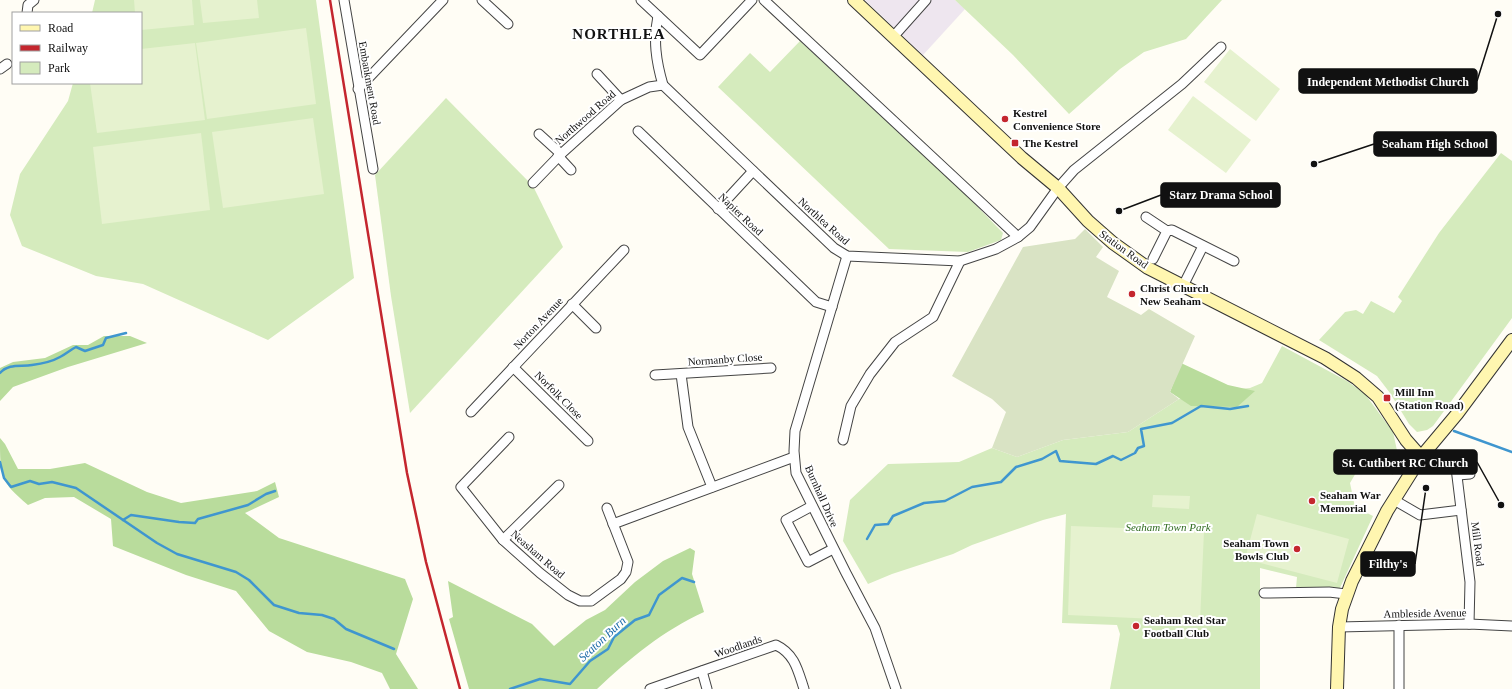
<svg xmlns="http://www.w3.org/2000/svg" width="1512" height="689" viewBox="0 0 1512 689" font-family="Georgia,serif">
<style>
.industrial{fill:#eee6ef}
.green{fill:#d5ebbd}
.forest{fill:#b9dc9c}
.cemetery{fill:#d9e3c4}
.pitch{fill:#e6f2cf}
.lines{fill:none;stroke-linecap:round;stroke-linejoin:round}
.stream{stroke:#3f96cf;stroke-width:2.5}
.street-casing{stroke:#444;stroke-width:11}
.secondary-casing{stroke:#333;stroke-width:14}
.street{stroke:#fff;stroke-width:9}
.secondary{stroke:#fff6b0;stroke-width:12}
.rail{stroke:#c4262e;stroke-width:2.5}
.poi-dot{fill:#c4262e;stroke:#fff;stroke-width:1.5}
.labels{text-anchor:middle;stroke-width:4;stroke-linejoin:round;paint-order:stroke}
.street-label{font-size:11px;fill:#111;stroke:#fff}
.poi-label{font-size:11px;font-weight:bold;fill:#111;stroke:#fff;text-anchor:start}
.park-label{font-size:11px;font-style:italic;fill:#2f6b1f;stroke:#fff}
.water-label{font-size:12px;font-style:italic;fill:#1768a6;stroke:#fff}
.district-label{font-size:15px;font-weight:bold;letter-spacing:1px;fill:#111;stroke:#fff}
.leader{fill:none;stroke:#111;stroke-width:1.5}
.callout-dot{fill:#111;stroke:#fff;stroke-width:1.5}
.callout{fill:#111;stroke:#111;stroke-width:1.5}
.callout-label{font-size:12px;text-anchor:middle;font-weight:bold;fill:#fff}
</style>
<rect width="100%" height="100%" fill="#fffdf5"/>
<!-- industrial -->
<polygon class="industrial" points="865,0 955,0 965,9 923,55"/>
<!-- green -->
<g class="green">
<polygon points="95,0 316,0 354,278 268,340 143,284 96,276 22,246 10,215 20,174 68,101 73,83 141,83 141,13 92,13"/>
<polygon points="955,0 1222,0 1186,39 1144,52 1120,69 1069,114 1013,55"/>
<polygon points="800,41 966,195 1003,233 1001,240 968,252 889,249 718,87 750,53 770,72"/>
<polygon points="446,98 533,186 563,247 410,413 391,296 375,175"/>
<polygon points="1501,153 1512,161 1512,318 1433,426 1427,430 1417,432 1409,424 1390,393 1377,376 1319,340 1345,312 1356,310 1363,314 1371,301 1394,313 1402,301 1398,297 1439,233"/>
<polygon points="1282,346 1347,381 1365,394 1393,432 1398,455 1393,475 1370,464 1360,466 1350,483 1355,507 1373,516 1339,590 1296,588 1297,577 1260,568 1260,689 1110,689 1120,634 1117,625 1062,623 1066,514 1043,520 972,545 953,554 892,574 868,584 843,541 850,500 888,464 959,462 992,448 1017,457 1063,440 1128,432 1179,399 1208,392 1250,388 1262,383"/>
</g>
<!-- forest -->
<g class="forest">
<polygon points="104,336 130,336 147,343 68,367 13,387 0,401 0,368 13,362 45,358 73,345 88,345"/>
<polygon points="1181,363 1228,385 1255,391 1237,407 1191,406 1170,392"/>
<path d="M0,438L5,444L18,469H50L85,463L147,492L181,503L257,491L275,482L279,497L245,513L279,538L405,579L413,599L396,654L418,689H390L382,673L351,662L307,652L269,631L236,591L186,575L113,546L111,519L74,497L45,498L28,505C0,481 0,477 0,438Z"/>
<path d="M690,548L695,551L692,574L704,612C664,630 629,659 597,689H469L449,619L453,617L448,581L532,624L554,646L586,620L605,610L635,582L663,561Z"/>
</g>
<!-- cemetery -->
<polygon class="cemetery" points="1085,229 1103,247 1096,257 1119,271 1107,297 1141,315 1149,309 1195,336 1170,392 1179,399 1128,432 1063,440 1017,457 992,448 1006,412 992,399 952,376 1023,247 1075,239"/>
<!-- pitch -->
<g class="pitch">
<polygon points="134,0 192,0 194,25 141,30 141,13 135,13"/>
<polygon points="200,0 257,0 259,18 203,23"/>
<polygon points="306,28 316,104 207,119 196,43"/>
<polygon points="195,43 205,120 97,133 90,83 141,83 141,49"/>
<polygon points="1230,49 1280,89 1256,121 1204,82"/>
<polygon points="1193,96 1251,140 1226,173 1168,130"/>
<polygon points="313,118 324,194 223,208 212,132"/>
<polygon points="201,133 210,210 102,224 93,147"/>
<polygon points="1153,495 1190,496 1189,509 1152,507"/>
<polygon points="1257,514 1349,539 1337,583 1245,559"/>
<polygon points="1071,526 1204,531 1200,621 1068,615"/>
</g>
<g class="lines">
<!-- stream -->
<g class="stream">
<path d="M0,373C9,363 21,367 32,365C40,364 53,361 60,357C66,354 70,350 76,347L85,351L103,345L106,338L126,333"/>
<polyline points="1454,431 1512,452"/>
<polyline points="0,462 4,478 11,487 30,481 39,484 52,482 76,488 157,543 177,554 236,572 249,580 274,605 299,613 322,615 334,619 346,629 394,649"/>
<polyline points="123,520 131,515 179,522 195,523 198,519 248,505 266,494 275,491"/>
<polyline points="867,539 875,525 888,524 893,516 924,503 945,501 972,487 1001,482 1016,467 1042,459 1056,451 1060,461 1096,464 1113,456 1121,460 1135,453 1138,448 1144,446 1141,429 1172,423 1201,406 1230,409 1248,406"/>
<polyline points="510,689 540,679 570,684 590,661 608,649 614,637 635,620 649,615 659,595 682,578 694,582"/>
</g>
<!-- street casing -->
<g class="street-casing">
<g id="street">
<polyline points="344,0 373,169"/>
<polyline points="482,0 508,24"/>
<polyline points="641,0 700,55 752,0"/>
<polyline points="764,0 1018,237"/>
<polyline points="27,13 28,5 34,0"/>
<path d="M658,16C653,40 656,61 663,85L834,248L847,256L960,261L996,249L1018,237L1030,227L1058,188L1074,170L1182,84L1221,47"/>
<polyline points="893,37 926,0"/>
<polyline points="0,69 7,64"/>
<polyline points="597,74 621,100"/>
<polyline points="358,89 443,0"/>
<polyline points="638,131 816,302 832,307"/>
<polyline points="539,134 561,154"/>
<polyline points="558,156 571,170"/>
<polyline points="533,183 561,154 621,100 649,87 663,85"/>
<polyline points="718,209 753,171"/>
<polyline points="1146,217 1167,231 1153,259"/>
<polyline points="1167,231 1172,230 1234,261"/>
<polyline points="847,256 795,431 794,451 796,473 846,573 875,628 896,689"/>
<polyline points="1183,286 1203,246"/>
<polyline points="572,304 596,328"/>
<polyline points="513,367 588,441"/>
<polyline points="681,374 688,427 712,487"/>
<polyline points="655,375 771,368"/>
<polyline points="471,412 624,250"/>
<polyline points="509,437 461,487 503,540 540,573 568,595 580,601 591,601 621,579 626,572 628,562 607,508"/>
<polyline points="843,440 851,406 870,374 895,342 933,317 960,261"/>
<polyline points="1456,468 1470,582 1469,624"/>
<polyline points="1458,475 1470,474"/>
<polyline points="1394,500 1420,515 1461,510"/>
<polyline points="812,506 786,520 808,562 833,549"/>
<polyline points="613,524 794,457"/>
<polyline points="503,540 559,485"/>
<polyline points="1264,593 1329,592 1346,594"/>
<polyline points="1399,625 1399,689"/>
<polyline points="1339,627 1469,624 1512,626"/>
<polyline points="702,671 707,689"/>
<path d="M650,689L776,645C795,654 798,671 804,689"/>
</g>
</g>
<!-- secondary casing -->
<g class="secondary-casing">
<g id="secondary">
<polyline points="854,0 1022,158 1058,188 1088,221 1113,243 1148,268 1325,358 1356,378 1378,397 1406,440 1421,457"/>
<polyline points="1337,689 1339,627 1342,609 1352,581 1387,511 1421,457 1457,414 1512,340"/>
</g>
</g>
<!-- street -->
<use href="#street" class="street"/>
<!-- secondary -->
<use href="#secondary" class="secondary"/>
<!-- rail -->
<polyline class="rail" points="330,0 407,473 426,562 460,689"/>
</g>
<!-- markers -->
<g class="poi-dot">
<circle cx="1005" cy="119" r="4"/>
<rect x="1011" y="139" width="8" height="8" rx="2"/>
<circle cx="1132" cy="294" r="4"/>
<rect x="1383" y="394" width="8" height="8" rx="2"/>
<circle cx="1312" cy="501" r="4"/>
<circle cx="1297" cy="549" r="4"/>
<circle cx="1136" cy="626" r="4"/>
</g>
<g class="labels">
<!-- street labels -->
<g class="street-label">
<text transform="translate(370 83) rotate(80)" y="4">Embankment Road</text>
<text transform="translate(585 117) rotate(-41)" y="4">Northwood Road</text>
<text transform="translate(741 214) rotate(43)" y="4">Napier Road</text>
<text transform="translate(824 221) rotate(42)" y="4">Northlea Road</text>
<text transform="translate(1124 249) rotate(36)" y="4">Station Road</text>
<text transform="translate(538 323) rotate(-47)" y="4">Norton Avenue</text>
<text transform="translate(725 359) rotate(-4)" y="4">Normanby Close</text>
<text transform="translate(559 395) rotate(45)" y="4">Norfolk Close</text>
<text transform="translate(822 496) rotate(66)" y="4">Burnhall Drive</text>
<text transform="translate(1478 544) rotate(83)" y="4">Mill Road</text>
<text transform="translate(538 554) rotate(41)" y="4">Neasham Road</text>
<text transform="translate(1425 613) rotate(-1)" y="4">Ambleside Avenue</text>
<text transform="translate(738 646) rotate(-19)" y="4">Woodlands</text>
</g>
<!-- poi labels -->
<g class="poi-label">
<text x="1013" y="117">Kestrel<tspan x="1013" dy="13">Convenience Store</tspan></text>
<text x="1023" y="147">The Kestrel</text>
<text x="1140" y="292">Christ Church<tspan x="1140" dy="13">New Seaham</tspan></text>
<text x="1395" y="396">Mill Inn<tspan x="1395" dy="13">(Station Road)</tspan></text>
<text x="1320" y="499">Seaham War<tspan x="1320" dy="13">Memorial</tspan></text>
<text x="1289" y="547" text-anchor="end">Seaham Town<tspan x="1289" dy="13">Bowls Club</tspan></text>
<text x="1144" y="624">Seaham Red Star<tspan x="1144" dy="13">Football Club</tspan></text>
</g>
<!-- park labels -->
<g class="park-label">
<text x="1168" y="531">Seaham Town Park</text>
</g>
<!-- water labels -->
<g class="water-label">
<text transform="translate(602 639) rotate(-43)" y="4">Seaton Burn</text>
</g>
<!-- district labels -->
<g class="district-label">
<text x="619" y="39">NORTHLEA</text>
</g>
</g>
<!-- callouts -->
<path class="leader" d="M1498 14L1477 81M1314 164L1374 144M1119 211L1161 195M1501 505L1477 462M1426 488L1415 564"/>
<g class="callout-dot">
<circle cx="1498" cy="14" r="4"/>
<circle cx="1314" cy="164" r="4"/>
<circle cx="1119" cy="211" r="4"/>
<circle cx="1501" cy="505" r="4"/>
<circle cx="1426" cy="488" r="4"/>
</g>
<g class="callout">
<rect x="1299" y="69" width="178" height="24" rx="4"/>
<rect x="1374" y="132" width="122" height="24" rx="4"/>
<rect x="1161" y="183" width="119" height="24" rx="4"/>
<rect x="1334" y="450" width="143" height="24" rx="4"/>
<rect x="1361" y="552" width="54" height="24" rx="4"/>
</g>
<g class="callout-label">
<text x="1388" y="86">Independent Methodist Church</text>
<text x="1435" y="148">Seaham High School</text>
<text x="1221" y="199">Starz Drama School</text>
<text x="1405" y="467">St. Cuthbert RC Church</text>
<text x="1388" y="568">Filthy's</text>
</g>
<!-- legend -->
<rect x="12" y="12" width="130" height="72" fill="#ffffff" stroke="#a0a0a0"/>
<rect x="20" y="25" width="20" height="6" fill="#fff6b0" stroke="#a0a0a0"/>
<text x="48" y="32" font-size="12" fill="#111111">Road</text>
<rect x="20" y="45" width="20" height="6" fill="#c4262e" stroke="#a0a0a0"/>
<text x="48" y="52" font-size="12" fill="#111111">Railway</text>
<rect x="20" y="62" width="20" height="12" fill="#d5ebbd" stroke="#a0a0a0"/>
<text x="48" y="72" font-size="12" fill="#111111">Park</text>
</svg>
